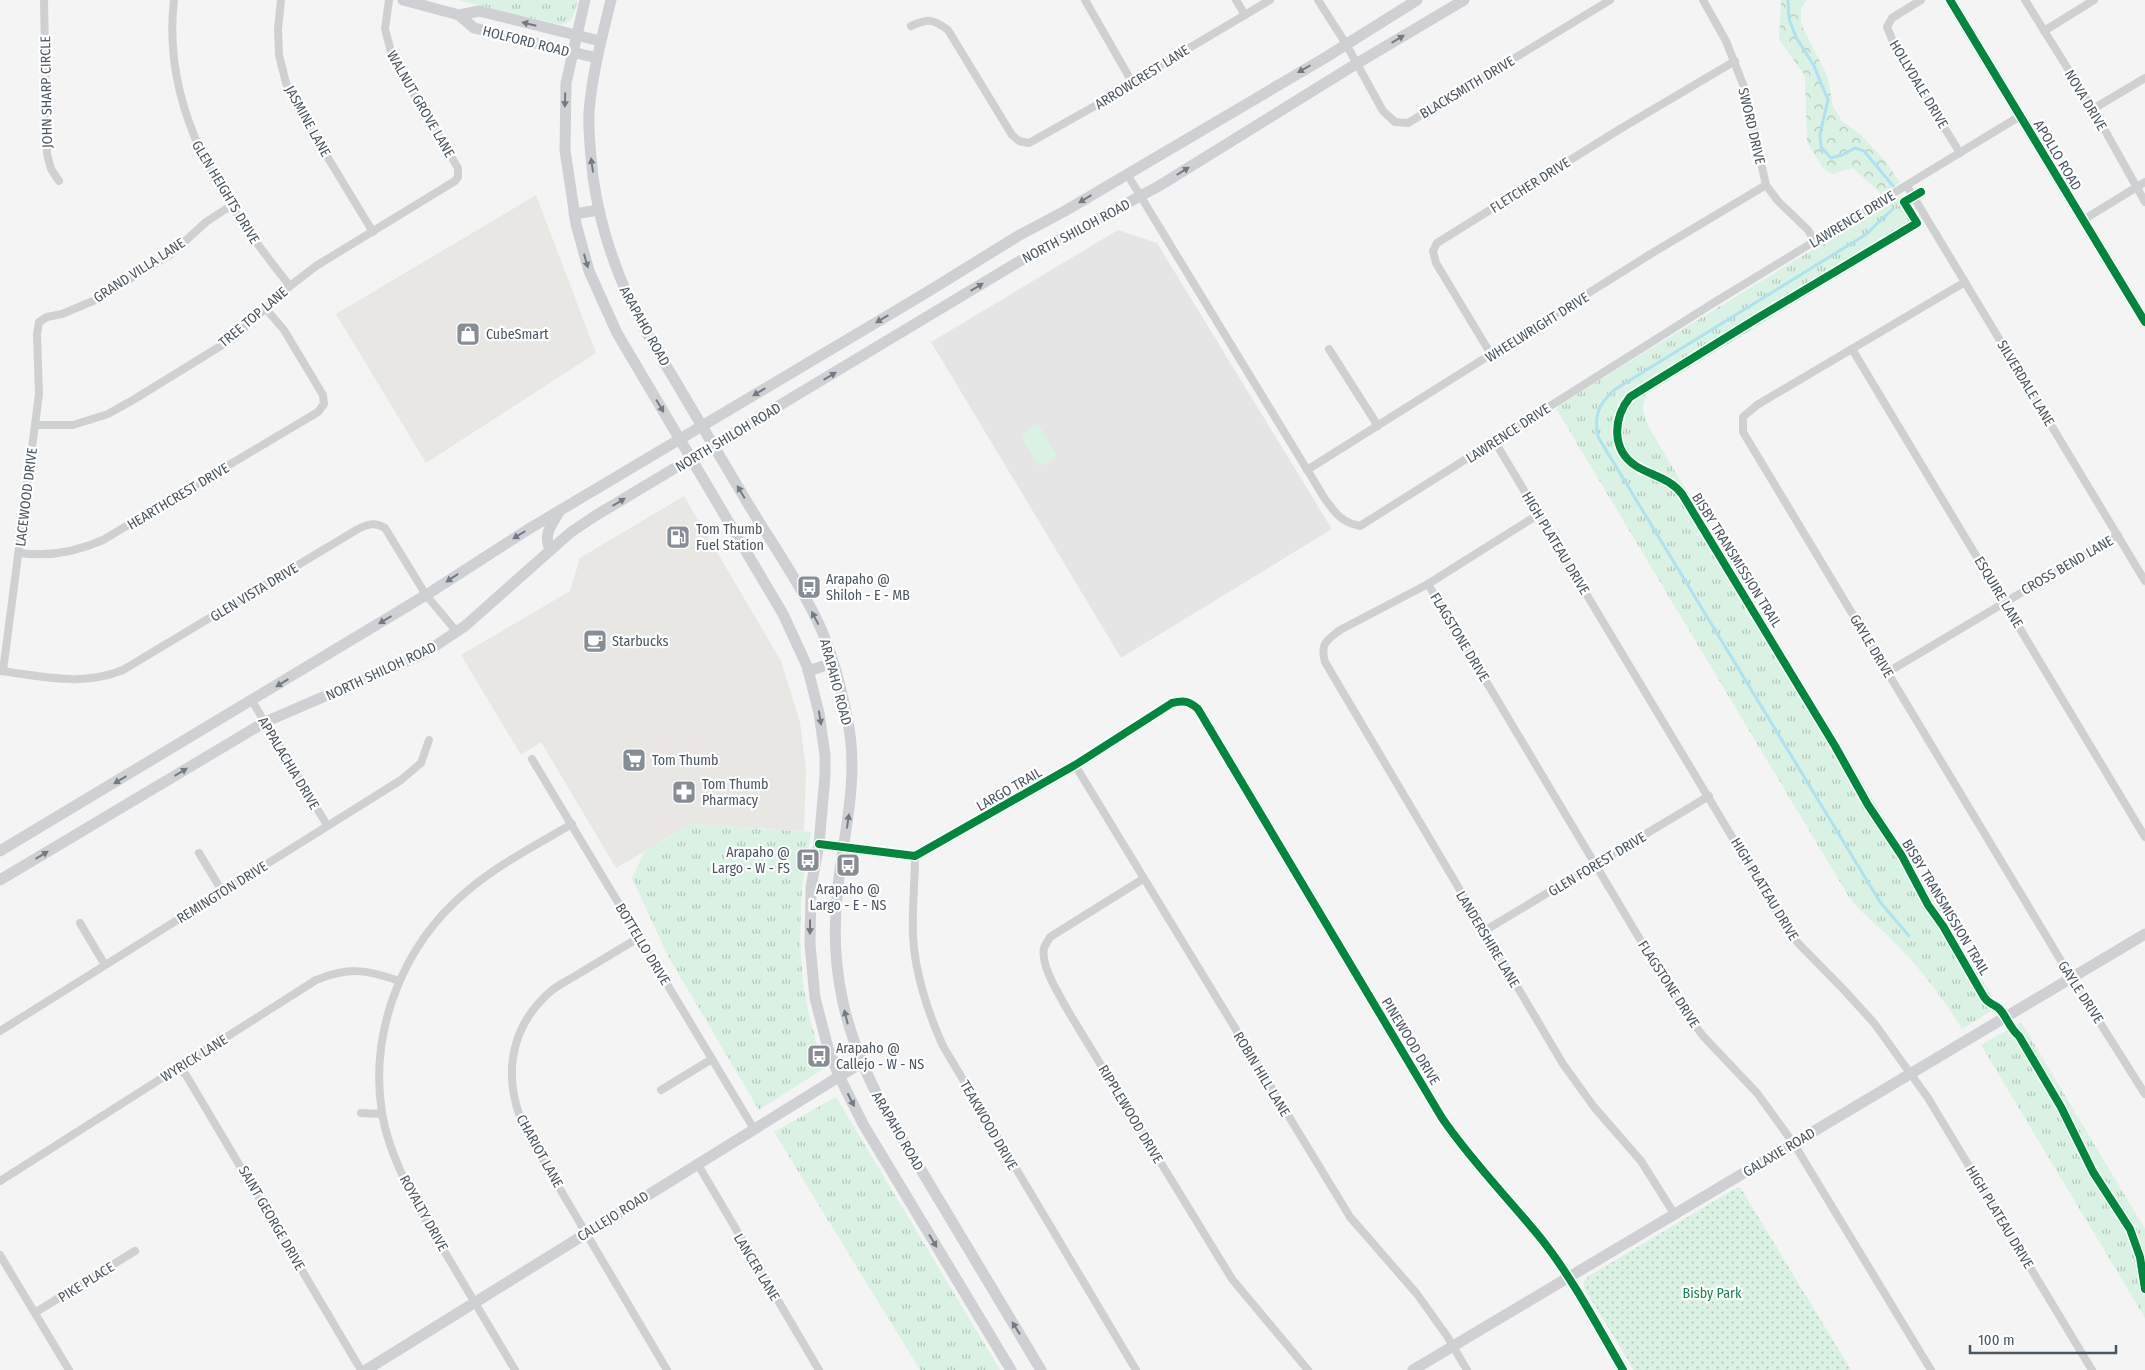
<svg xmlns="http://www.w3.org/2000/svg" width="2145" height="1370" viewBox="0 0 2145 1370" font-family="'Fira Sans Condensed',sans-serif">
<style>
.commercial{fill:#e8e7e3}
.education{fill:#e6e5e6}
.grass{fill:url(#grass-tufts)}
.forest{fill:url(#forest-crowns)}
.park{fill:url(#park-dots)}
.pitch{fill:#d9f2e3}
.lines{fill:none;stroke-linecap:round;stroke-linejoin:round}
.stream{stroke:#aee2f0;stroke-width:3}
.street{stroke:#ced0d2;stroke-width:8}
.secondary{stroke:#ced0d4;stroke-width:11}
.cycleway-casing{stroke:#fff;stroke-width:11}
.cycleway{stroke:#00873e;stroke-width:8}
.oneway{fill:#727b84}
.labels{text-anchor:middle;stroke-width:4.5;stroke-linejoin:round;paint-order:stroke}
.street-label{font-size:14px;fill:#4a5661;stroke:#fff}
.poi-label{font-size:14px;fill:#4a5661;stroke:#fff;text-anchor:start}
.park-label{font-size:14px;fill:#17864f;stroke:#fff}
</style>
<defs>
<pattern id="grass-tufts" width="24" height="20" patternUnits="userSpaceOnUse" patternTransform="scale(1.25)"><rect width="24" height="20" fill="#d9f2e3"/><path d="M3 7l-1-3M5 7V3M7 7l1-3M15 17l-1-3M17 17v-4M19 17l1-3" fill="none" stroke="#b2c7bb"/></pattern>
<pattern id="forest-crowns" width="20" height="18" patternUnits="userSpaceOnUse" patternTransform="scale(1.25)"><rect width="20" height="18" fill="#d9f2e3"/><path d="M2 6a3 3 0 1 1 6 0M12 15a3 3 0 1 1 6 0" fill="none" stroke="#b2c7bb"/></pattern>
<pattern id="park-dots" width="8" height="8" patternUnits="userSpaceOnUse" patternTransform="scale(1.25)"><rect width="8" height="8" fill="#d9f2e3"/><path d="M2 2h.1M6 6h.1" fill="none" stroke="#b2c7bb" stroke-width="1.8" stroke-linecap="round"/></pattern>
</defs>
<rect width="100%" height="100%" fill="#f4f4f4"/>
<!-- commercial -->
<g class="commercial">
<polygon points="536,195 596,353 426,463 336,314"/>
<polygon points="684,496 781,661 800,722 806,769 804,831 691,824 616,868 541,742 521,755 461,655 570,591 580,558"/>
</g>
<!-- education -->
<polygon class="education" points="1118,230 1157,243 1332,529 1121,658 931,342"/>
<!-- grass -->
<g class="grass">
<polygon points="457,0 578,0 572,20 561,25"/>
<path d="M1900,196L1909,202L1921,226L1647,394C1639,410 1645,418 1652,433L1998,1007L1962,1029C1945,1001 1924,973 1901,949C1885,931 1864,917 1849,897L1557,410L1559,405Z"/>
<polygon points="691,824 811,832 802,887 800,941 803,984 808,1010 823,1069 759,1110 668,956 632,878 644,852"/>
<polygon points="2021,1022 2145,1229 2145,1318 1981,1045"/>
<polygon points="836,1097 1000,1370 920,1370 774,1132"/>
</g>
<!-- forest -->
<polygon class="forest" points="1781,0 1806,0 1801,8 1801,24 1827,75 1833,106 1842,121 1860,134 1887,163 1900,183 1881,194 1853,168 1832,174 1823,168 1807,142 1805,76 1779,39"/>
<!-- park -->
<polygon class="park" points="1736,1188 1740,1188 1743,1192 1851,1370 1634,1370 1584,1288 1584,1281 1589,1276"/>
<!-- pitch -->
<polygon class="pitch" points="1038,424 1057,456 1039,467 1020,435"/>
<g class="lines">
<!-- stream -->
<g class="stream">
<polyline points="1788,0 1789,19 1796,37 1814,66 1828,100 1820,134 1821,147 1831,158 1842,155 1855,148 1864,151 1893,186"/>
<path d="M1893,209L1865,235L1614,390C1598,405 1594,415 1598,437L1880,902L1909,936"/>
</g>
<!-- street -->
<g class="street">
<polyline points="44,0 47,154 51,169 59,181"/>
<path d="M174,0C161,111 223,203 290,286"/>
<polyline points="281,0 278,29 279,55 286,83 297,107 373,232"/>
<polyline points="1085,0 1132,82"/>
<polyline points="1236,0 1245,15"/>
<polyline points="1318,0 1346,44 1383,111 1395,122 1408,123 1610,0"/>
<polyline points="1703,0 1726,41 1744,87 1766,185 1777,200 1808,230 1815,242"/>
<polyline points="1921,0 1892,18 1887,27 1896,49 1960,153"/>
<polyline points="2025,0 2093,109 2145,202"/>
<path d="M911,26C929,18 933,19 948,30L1012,135L1019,141L1029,143L1102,102L1132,82L1270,0"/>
<polyline points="2044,31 2094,0"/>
<polyline points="2093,109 2145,78"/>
<path d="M1127,174L1325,499C1336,514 1341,522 1360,526L1715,302L2020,116"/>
<polyline points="1907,186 2145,581"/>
<polyline points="2083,220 2145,182"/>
<polyline points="1965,282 1757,405 1743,417 1743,432 2066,969 2145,1094"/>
<polyline points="1329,349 1378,426"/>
<polyline points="1852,349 2145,837"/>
<polyline points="1492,356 1436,263 1433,251 1437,243 1620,129 1735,61"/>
<polyline points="35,425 73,425 108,414 133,400 232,339 290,286 316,266 455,181 458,177 458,168 393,59 385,29 389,0"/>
<polyline points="1495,442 1788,930 1798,943 1845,991 1874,1023 1928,1098 2092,1370"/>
<polyline points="1307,470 1649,255 1766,185"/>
<path d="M1539,514L1428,584L1340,630C1326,641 1320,644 1325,662L1563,1064L1594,1107L1641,1161L1675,1215"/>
<path d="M19,553C48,557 76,552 103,540L318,412L324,404L323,395L284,330L266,309"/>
<polyline points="1428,584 1672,993 1703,1036 1757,1093 1794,1144 1931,1370"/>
<path d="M0,671C43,676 81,687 123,670L358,529C368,524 375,522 385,528L426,595L457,632"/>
<polyline points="3,671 39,394 37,334 39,322 47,317 62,314 93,301 171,254 206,222 232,205"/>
<polyline points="1888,672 2118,535"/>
<polyline points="252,701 327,825"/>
<polyline points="532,759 754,1129"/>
<polyline points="1075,765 1350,1217 1417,1294 1447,1336 1467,1370"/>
<path d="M819,844L915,856L1075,765L1172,703C1184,700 1189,701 1198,709L1442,1118C1472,1162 1510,1200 1543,1241C1574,1281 1598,1327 1623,1370"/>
<polyline points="199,853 222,891"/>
<path d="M915,856C915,882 912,908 913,934C914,970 928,1013 943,1046L1136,1370"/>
<path d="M1143,879L1050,937C1048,941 1045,945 1044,948C1040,967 1062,999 1071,1016L1232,1279L1308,1370"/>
<polyline points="80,923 105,965"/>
<polyline points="1484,931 1709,796"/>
<path d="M640,937C620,949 600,961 580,973C571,979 559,984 551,991C506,1030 502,1084 528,1135L667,1370"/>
<polyline points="0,1031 401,780 421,763 429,740"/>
<polyline points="178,1068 186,1075 361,1370"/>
<polyline points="661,1090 712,1059"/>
<polyline points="361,1113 382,1114"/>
<polyline points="697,1163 819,1370"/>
<path d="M0,1181L316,980C349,967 366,969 399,981"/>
<polyline points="0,1255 69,1370"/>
<polyline points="36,1312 135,1251"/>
<path d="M515,1370L415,1202C401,1173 387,1144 382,1113C369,1030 403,945 466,892C497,865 536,845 572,824"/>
</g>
<!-- secondary -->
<g class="secondary">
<polyline points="403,0 459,15 479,11 600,41"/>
<polyline points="585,0 566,83 565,150 576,224 589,271 617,333 783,614 807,666 819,713 825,755 825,776 819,844 811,887 810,944 815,998 828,1048 839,1076 863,1124 1011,1370"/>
<path d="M611,0C602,37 592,74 589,112C588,134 591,156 593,177C601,234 619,284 648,335C680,389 712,443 744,497C770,541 801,584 822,631C835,662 843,695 849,728C858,782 844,833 838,886C828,968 845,1036 884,1108L1041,1370"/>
<polyline points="1950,0 2145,322"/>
<polyline points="459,15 474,28 597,58"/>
<polyline points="574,214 599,210"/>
<path d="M550,550C543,534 551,526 559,512"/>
<polyline points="808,671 833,663"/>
<polyline points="0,851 426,595 527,530 924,294 1018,236 1065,211 1323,59 1417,0"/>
<polyline points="0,880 265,722 423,654 465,626 571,532 595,516 1025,258 1159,186 1356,64 1464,0"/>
<polyline points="366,1370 861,1063"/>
<polyline points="1413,1370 2145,934"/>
</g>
<!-- cycleway casing -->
<g class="cycleway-casing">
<g id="cycleway">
<polyline points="1950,0 2145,322"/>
<path d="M1921,192L1904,202L1917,223L1756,319L1630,397C1613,418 1611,450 1636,466C1652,476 1670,478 1682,494L1835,746L1868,805L1902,856L1928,905L1943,926L1984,997C1988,1003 1991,1003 1997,1007C2005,1012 2009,1028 2019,1036L2061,1107L2093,1172L2130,1229L2140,1257L2145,1289"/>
<path d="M819,844L915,856L1075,765L1172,703C1184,700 1189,701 1198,709L1442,1118C1472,1162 1510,1200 1543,1241C1574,1281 1598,1327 1623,1370"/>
</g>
</g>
<!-- cycleway -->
<use href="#cycleway" class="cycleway"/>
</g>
<!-- one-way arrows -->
<defs><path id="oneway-solid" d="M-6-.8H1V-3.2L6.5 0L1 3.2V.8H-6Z" transform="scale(1.25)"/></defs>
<g class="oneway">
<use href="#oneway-solid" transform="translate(529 24) rotate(-166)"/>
<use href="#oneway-solid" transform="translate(1398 39) rotate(-31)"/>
<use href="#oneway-solid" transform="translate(1304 69) rotate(150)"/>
<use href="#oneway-solid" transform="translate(565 100) rotate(92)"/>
<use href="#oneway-solid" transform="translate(592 165) rotate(-98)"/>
<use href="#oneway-solid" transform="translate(1183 171) rotate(-32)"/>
<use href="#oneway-solid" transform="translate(1085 199) rotate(149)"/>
<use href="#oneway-solid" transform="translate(586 261) rotate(74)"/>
<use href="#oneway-solid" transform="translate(977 287) rotate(-31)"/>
<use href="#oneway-solid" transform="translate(882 319) rotate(149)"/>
<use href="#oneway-solid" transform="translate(830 376) rotate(-31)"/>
<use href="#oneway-solid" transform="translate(759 392) rotate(149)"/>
<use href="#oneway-solid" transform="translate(660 406) rotate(59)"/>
<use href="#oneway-solid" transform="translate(741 492) rotate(-121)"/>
<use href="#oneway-solid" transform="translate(619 502) rotate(-31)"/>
<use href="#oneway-solid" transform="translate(519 535) rotate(148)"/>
<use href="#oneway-solid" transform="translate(452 578) rotate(146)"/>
<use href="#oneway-solid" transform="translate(815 618) rotate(-118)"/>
<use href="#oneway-solid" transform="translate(385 620) rotate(149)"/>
<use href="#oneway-solid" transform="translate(282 683) rotate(149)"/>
<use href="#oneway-solid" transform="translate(820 718) rotate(81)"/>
<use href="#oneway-solid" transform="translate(181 772) rotate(-31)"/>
<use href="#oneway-solid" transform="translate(120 780) rotate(149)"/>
<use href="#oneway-solid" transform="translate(848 821) rotate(-82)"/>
<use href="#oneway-solid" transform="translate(42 855) rotate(-31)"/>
<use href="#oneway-solid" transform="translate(810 927) rotate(90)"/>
<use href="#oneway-solid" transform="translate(846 1017) rotate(-104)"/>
<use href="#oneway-solid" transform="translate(851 1100) rotate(63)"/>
<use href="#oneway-solid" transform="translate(933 1241) rotate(59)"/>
<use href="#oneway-solid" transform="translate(1016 1328) rotate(-122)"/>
</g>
<!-- icons -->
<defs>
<g id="shop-square" transform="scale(1.25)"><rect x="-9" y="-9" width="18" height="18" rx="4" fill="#868d94" stroke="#fff"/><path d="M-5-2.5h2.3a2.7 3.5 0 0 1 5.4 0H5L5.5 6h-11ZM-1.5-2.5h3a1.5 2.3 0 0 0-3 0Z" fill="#fff"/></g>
<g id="fuel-square" transform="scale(1.25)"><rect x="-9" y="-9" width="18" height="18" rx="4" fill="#868d94" stroke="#fff"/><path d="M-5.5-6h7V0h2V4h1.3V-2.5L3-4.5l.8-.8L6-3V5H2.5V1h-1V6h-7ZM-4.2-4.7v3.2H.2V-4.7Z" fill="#fff"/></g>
<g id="bus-square" transform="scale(1.25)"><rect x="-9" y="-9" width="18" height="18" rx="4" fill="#868d94" stroke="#fff"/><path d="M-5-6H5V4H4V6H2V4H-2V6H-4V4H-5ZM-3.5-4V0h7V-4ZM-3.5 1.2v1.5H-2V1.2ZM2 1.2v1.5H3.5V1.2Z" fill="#fff"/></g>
<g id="cafe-square" transform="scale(1.25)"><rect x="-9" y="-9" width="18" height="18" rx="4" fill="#868d94" stroke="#fff"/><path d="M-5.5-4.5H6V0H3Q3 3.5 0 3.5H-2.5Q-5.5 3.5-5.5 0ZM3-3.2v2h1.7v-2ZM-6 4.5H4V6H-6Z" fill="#fff"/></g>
<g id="supermarket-square" transform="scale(1.25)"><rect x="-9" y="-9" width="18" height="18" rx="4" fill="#868d94" stroke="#fff"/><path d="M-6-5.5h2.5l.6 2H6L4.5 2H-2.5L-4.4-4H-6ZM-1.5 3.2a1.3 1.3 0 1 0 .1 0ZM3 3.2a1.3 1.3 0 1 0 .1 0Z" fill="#fff"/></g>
<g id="pharmacy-square" transform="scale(1.25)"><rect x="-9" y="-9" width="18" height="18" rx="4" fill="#868d94" stroke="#fff"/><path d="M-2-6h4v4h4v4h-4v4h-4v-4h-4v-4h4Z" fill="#fff"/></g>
</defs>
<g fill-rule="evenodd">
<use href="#shop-square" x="468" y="334"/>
<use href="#fuel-square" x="678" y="537"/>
<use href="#bus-square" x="809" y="587"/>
<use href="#cafe-square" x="595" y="641"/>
<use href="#supermarket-square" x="634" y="760"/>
<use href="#pharmacy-square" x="684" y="792"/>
<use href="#bus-square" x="808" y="860"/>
<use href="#bus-square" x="848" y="865"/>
<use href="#bus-square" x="819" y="1056"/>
</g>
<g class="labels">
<!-- street labels -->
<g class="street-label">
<text transform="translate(526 41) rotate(14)" y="5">HOLFORD ROAD</text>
<text transform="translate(1142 77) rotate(-32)" y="5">ARROWCREST LANE</text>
<text transform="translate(1919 84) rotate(59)" y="5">HOLLYDALE DRIVE</text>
<text transform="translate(1467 87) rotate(-31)" y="5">BLACKSMITH DRIVE</text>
<text transform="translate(46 92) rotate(-91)" y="5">JOHN SHARP CIRCLE</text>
<text transform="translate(2086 100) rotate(59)" y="5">NOVA DRIVE</text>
<text transform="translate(421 104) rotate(60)" y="5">WALNUT GROVE LANE</text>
<text transform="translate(308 121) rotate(61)" y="5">JASMINE LANE</text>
<text transform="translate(1752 126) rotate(77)" y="5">SWORD DRIVE</text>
<text transform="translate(2058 155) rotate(59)" y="5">APOLLO ROAD</text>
<text transform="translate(1530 185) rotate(-32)" y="5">FLETCHER DRIVE</text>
<text transform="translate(226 192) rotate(59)" y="5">GLEN HEIGHTS DRIVE</text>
<text transform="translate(1852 219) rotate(-31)" y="5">LAWRENCE DRIVE</text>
<text transform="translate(1076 231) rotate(-28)" y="5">NORTH SHILOH ROAD</text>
<text transform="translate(139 270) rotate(-33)" y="5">GRAND VILLA LANE</text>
<text transform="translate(253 317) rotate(-40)" y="5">TREE TOP LANE</text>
<text transform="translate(645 326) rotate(61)" y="5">ARAPAHO ROAD</text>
<text transform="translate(1537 327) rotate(-32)" y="5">WHEELWRIGHT DRIVE</text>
<text transform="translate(2026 383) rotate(59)" y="5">SILVERDALE LANE</text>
<text transform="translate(1508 433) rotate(-33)" y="5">LAWRENCE DRIVE</text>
<text transform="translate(728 437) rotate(-31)" y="5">NORTH SHILOH ROAD</text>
<text transform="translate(178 496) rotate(-31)" y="5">HEARTHCREST DRIVE</text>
<text transform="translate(26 497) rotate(-83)" y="5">LACEWOOD DRIVE</text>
<text transform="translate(1556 543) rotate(59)" y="5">HIGH PLATEAU DRIVE</text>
<text transform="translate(1737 560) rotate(58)" y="5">BISBY TRANSMISSION TRAIL</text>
<text transform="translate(2067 565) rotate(-30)" y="5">CROSS BEND LANE</text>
<text transform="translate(254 592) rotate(-31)" y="5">GLEN VISTA DRIVE</text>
<text transform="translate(1999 592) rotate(59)" y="5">ESQUIRE LANE</text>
<text transform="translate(1460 637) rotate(59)" y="5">FLAGSTONE DRIVE</text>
<text transform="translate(1872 646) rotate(59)" y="5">GAYLE DRIVE</text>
<text transform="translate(381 671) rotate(-25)" y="5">NORTH SHILOH ROAD</text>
<text transform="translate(836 682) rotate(75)" y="5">ARAPAHO ROAD</text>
<text transform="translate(289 763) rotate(59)" y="5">APPALACHIA DRIVE</text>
<text transform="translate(1009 789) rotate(-30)" y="5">LARGO TRAIL</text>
<text transform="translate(1597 864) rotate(-31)" y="5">GLEN FOREST DRIVE</text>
<text transform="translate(1765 889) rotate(59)" y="5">HIGH PLATEAU DRIVE</text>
<text transform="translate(222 892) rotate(-32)" y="5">REMINGTON DRIVE</text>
<text transform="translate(1946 907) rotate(59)" y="5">BISBY TRANSMISSION TRAIL</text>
<text transform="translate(1488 939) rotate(59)" y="5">LANDERSHIRE LANE</text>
<text transform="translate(643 944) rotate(59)" y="5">BOTTELLO DRIVE</text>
<text transform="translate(1669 984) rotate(57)" y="5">FLAGSTONE DRIVE</text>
<text transform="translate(2081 992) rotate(57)" y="5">GAYLE DRIVE</text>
<text transform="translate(1411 1041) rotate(59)" y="5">PINEWOOD DRIVE</text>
<text transform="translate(194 1058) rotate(-32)" y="5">WYRICK LANE</text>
<text transform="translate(1262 1074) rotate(59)" y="5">ROBIN HILL LANE</text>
<text transform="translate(1131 1114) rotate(59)" y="5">RIPPLEWOOD DRIVE</text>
<text transform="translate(989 1125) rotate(60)" y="5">TEAKWOOD DRIVE</text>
<text transform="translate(898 1131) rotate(60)" y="5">ARAPAHO ROAD</text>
<text transform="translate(540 1151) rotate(61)" y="5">CHARIOT LANE</text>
<text transform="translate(1779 1152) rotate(-31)" y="5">GALAXIE ROAD</text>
<text transform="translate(424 1213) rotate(61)" y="5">ROYALTY DRIVE</text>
<text transform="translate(613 1216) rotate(-32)" y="5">CALLEJO ROAD</text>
<text transform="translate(2000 1217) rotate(59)" y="5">HIGH PLATEAU DRIVE</text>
<text transform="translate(272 1218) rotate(60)" y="5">SAINT GEORGE DRIVE</text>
<text transform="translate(757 1267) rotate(59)" y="5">LANCER LANE</text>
<text transform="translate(86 1282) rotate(-32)" y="5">PIKE PLACE</text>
</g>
<!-- poi labels -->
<g class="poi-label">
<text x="486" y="339">CubeSmart</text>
<text x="696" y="534">Tom Thumb<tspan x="696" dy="16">Fuel Station</tspan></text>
<text x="826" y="584">Arapaho @<tspan x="826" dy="16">Shiloh - E - MB</tspan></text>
<text x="612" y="646">Starbucks</text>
<text x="652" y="765">Tom Thumb</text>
<text x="702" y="789">Tom Thumb<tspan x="702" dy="16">Pharmacy</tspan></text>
<text x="790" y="857" text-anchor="end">Arapaho @<tspan x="790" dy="16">Largo - W - FS</tspan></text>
<text x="848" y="894" text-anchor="middle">Arapaho @<tspan x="848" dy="16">Largo - E - NS</tspan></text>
<text x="836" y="1053">Arapaho @<tspan x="836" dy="16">Callejo - W - NS</tspan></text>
</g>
<!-- park labels -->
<g class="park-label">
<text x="1712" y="1298">Bisby Park</text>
</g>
</g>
<!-- scale -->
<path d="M1970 1345v8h146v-8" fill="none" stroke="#4a5661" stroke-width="2.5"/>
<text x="1978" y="1345" font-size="15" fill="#4a5661" stroke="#ffffff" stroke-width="4" paint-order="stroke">100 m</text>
</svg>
